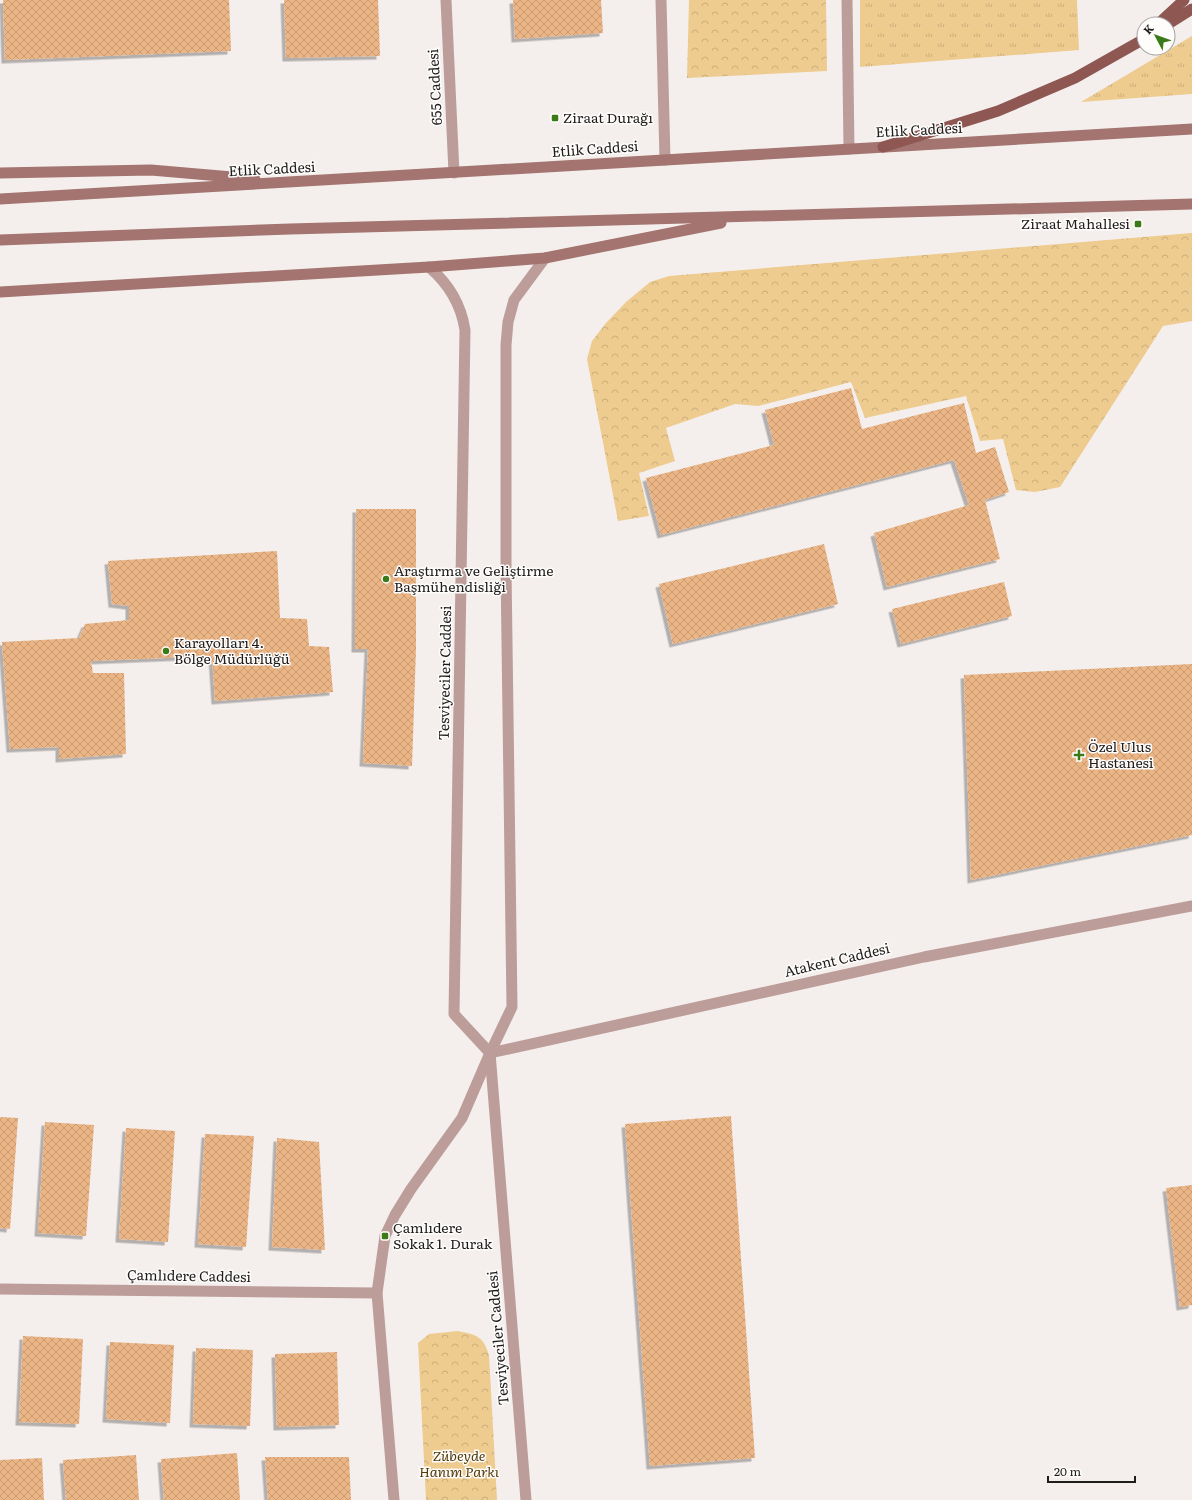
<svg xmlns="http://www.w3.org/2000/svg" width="1192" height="1500" viewBox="0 0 1192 1500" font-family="Literata,serif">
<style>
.grass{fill:url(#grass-tufts)}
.forest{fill:url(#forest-crowns)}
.building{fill:url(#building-cross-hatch);filter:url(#shadow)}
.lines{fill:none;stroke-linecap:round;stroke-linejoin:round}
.service{stroke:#bd9d99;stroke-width:11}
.minor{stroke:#bd9d99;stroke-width:11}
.tertiary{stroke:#bd9d99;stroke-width:11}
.secondary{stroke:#a37470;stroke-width:11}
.primary{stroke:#8e5752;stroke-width:11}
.poi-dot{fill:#3b7a18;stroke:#fffdfc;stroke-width:1.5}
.labels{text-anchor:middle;stroke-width:3;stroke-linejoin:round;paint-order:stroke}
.street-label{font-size:14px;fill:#1f1d1c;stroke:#fffdfc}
.poi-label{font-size:14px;fill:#1f1d1c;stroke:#fffdfc;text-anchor:start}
.park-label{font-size:14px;font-style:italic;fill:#523b09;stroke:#fffdfc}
</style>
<defs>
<pattern id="grass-tufts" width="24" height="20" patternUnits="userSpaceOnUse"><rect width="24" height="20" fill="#eecb8f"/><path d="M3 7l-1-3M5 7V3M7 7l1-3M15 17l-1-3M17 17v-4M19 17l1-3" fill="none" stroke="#ccae7b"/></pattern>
<pattern id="forest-crowns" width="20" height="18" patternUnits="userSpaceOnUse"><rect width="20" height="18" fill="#eecb8f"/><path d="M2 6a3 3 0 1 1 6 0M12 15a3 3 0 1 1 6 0" fill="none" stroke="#ccae7b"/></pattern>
<pattern id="building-cross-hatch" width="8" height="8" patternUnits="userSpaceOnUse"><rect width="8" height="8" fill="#ebb586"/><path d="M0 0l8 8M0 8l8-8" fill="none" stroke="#c99b73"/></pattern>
<filter id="shadow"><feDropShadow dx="-3.5" dy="3.5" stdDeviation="0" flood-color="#0004"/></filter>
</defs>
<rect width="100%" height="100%" fill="#f4efed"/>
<!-- grass -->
<g class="grass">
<polygon points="860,0 1077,0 1079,50 860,67"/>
<polygon points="1192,36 1192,94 1081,102"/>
</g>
<!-- forest -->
<g class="forest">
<polygon points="689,0 826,0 827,71 687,78"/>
<polygon points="1192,233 1192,321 1163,326 1060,487 1035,492 1016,490 1003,439 980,441 966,396 865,418 851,382 758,406 735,404 666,428 675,461 639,473 649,516 618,521 587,359 592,341 606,323 626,302 650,282 669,276"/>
<path d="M458,1331C477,1335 483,1336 489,1355L497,1500H426L418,1343L429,1334Z"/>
</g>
<!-- building -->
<g class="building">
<polygon points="3,0 229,0 231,51 5,60"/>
<polygon points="284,0 378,0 380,56 286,58"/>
<polygon points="513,0 601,0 603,33 515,39"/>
<polygon points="851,388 862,429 964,403 976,453 995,447 1009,492 985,500 1000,559 887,587 874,533 969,505 954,460 661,535 646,478 774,445 765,410"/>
<polygon points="356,509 416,509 416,649 412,766 363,763 368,649 355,649"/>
<polygon points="824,544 838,604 673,644 659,584"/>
<polygon points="277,551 280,618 307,619 309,646 329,647 333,692 215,701 212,656 91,661 93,673 124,673 126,754 59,759 59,747 10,749 2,642 79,638 85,624 129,620 129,606 112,604 108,561"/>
<polygon points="1004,582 1012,616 901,644 892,609"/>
<polygon points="1192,664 1192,835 971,880 964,675"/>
<polygon points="731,1116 755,1458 650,1466 625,1124"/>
<polygon points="0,1117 18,1118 10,1229 0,1228"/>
<polygon points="45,1122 94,1125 86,1236 38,1233"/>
<polygon points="126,1128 175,1131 168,1242 119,1239"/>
<polygon points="205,1134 254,1136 246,1247 198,1244"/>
<polygon points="277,1138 319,1142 325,1250 272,1247"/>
<polygon points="1192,1185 1192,1305 1180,1307 1166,1188"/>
<polygon points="23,1336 83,1339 79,1424 19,1422"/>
<polygon points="110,1342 174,1345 170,1423 106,1419"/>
<polygon points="196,1348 253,1350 250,1426 193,1424"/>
<polygon points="337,1352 339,1425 277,1427 275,1354"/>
<polygon points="237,1453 240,1500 164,1500 161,1459"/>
<polygon points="136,1455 139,1500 66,1500 63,1460"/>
<polygon points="265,1457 349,1457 351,1500 268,1500"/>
<polygon points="42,1458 44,1500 0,1500 0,1460"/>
</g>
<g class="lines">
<!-- service -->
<g class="service">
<polyline points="661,0 665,160"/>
<polyline points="847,0 849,149"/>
</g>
<!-- minor -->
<g class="minor">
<polyline points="0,1289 377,1293"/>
<polyline points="394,1500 377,1293 385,1236 395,1215 411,1189 462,1118 490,1053 924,957 1192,906"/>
</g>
<!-- tertiary -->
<g class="tertiary">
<polyline points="446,0 454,173"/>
<path d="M429,267C449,284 461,304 465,330L454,1014L490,1053"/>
<polyline points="526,1500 490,1053 512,1007 506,569 506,345 508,322 514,300 545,258"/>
</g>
<!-- secondary -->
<g class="secondary">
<polyline points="0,173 151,170 255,179"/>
<polyline points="0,199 1192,129"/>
<polyline points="0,240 290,229 1192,204"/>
<polyline points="0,292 429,267 545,258 721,223"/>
</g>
<!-- primary -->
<g class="primary">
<polyline points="1158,24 1184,0"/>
<polyline points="1168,24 1192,9"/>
<polyline points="883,147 998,111 1075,78 1144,39"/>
</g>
</g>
<!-- markers -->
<g class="poi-dot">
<rect x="551" y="114" width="8" height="8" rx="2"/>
<rect x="1134" y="220" width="8" height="8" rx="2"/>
<circle cx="386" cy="579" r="4"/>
<circle cx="166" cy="651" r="4"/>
<path d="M1077 749h4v4h4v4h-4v4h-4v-4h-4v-4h4z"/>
<rect x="381" y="1232" width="8" height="8" rx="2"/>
</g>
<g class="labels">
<!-- street labels -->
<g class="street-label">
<text transform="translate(435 87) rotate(-93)" y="5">655 Caddesi</text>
<text transform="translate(919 130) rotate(-3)" y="5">Etlik Caddesi</text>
<text transform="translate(595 149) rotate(-4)" y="5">Etlik Caddesi</text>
<text transform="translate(272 169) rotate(-3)" y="5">Etlik Caddesi</text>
<text transform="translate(445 673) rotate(-89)" y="5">Tesviyeciler Caddesi</text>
<text transform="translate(837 960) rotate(-13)" y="5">Atakent Caddesi</text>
<text transform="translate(189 1276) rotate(1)" y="5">Çamlıdere Caddesi</text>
<text transform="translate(498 1338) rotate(-95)" y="5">Tesviyeciler Caddesi</text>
</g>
<!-- poi labels -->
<g class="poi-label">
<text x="563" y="123">Ziraat Durağı</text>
<text x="1130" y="229" text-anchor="end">Ziraat Mahallesi</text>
<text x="394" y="576">Araştırma ve Geliştirme<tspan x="394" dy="16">Başmühendisliği</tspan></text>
<text x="174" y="648">Karayolları 4.<tspan x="174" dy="16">Bölge Müdürlüğü</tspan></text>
<text x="1088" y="752">Özel Ulus<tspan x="1088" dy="16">Hastanesi</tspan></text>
<text x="393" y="1233">Çamlıdere<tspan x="393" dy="16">Sokak 1. Durak</tspan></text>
</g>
<!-- park labels -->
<g class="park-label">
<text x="459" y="1461">Zübeyde<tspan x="459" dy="16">Hanım Parkı</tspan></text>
</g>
</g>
<!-- north arrow -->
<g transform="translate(1156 36) rotate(311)"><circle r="19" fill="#fffdfc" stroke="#a5a3a2"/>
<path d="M0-3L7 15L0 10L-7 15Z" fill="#3b7a18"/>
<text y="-6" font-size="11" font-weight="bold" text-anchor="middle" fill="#1f1d1c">K</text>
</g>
<!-- scale -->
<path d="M1048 1476v6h87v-6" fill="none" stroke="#1f1d1c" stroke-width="2"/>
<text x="1054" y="1476" font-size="12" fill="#1f1d1c" stroke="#fffdfc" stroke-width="3" paint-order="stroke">20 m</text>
</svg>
